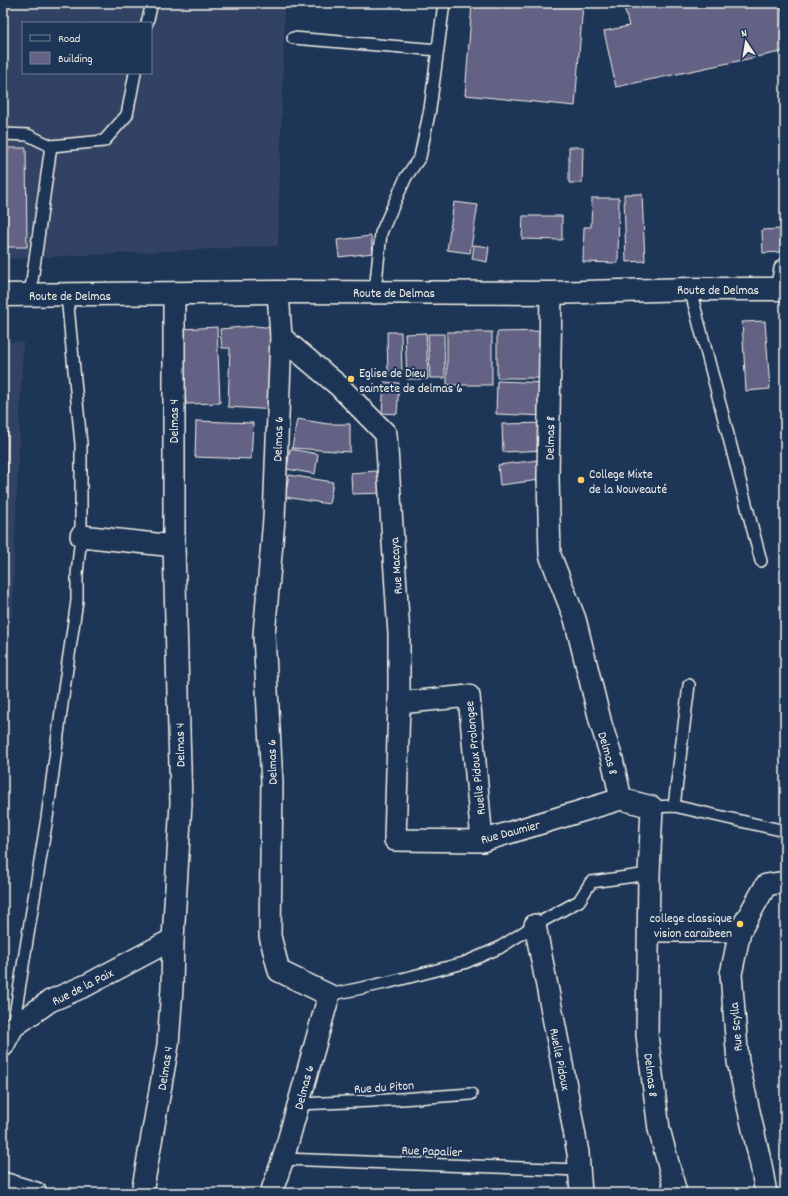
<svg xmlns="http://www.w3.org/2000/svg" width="788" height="1196" viewBox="0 0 788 1196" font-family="Dekko,sans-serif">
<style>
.built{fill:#324265;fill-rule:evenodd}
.building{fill:#636285;stroke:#f4f1e8}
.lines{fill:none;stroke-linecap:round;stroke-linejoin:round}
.lane-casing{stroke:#f4f1e8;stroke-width:14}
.street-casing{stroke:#f4f1e8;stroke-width:24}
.primary-casing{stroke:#f4f1e8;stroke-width:25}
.lane{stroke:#1d3557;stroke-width:11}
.street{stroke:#1d3557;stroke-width:21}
.primary{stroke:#1d3557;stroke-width:22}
.poi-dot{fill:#ffd166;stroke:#1d3557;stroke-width:1.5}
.labels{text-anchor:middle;stroke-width:4;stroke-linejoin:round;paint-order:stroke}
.street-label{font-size:13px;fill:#f4f1e8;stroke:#1d3557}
.poi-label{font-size:13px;fill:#f4f1e8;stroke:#1d3557;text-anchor:start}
</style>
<rect width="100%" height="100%" fill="#1d3557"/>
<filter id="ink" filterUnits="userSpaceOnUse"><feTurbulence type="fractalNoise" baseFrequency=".025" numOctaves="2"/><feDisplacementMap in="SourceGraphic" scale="8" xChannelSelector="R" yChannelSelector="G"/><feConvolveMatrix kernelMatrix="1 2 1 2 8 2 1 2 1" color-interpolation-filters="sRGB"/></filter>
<g filter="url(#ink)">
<!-- built -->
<g class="built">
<path d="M3,3H284V43L279,198L278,246L3,259ZM23,23H151V73H23Z"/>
<polygon points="3,341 23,342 12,617 3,619"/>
</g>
<!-- building -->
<g class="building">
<polygon points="472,3 583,3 575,106 465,95"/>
<polygon points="623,3 781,3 785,23 785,51 616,87 604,31 629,26"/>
<polygon points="569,147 583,147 582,183 569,183"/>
<polygon points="3,148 26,148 27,247 3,247"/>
<polygon points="624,194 642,194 645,261 626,262"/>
<polygon points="592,198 619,198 618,263 583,262 584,227 591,227"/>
<polygon points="454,202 478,205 470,253 447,250"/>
<polygon points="523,216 562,216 562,240 522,239"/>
<polygon points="780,229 781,252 763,253 762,230"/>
<polygon points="371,236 373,253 339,257 337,240"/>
<polygon points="474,245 489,247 487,262 472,259"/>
<polygon points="765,321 770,389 746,391 742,322"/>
<polygon points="255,326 275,328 275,410 228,407 230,348 222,348 220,329"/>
<polygon points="217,327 220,403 186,404 182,329"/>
<polygon points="543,331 543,378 497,378 497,332"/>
<polygon points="387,332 401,332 402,375 388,375"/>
<rect x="447" y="332" width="45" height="53"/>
<polygon points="426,333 428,379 407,379 405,334"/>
<polygon points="428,334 444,334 445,378 430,378"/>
<polygon points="497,381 549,383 547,416 496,414"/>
<polygon points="384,382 399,383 397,414 382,413"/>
<polygon points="3,395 8,395 7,522 3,522"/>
<polygon points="297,419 328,424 350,424 350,452 292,448"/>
<polygon points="196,421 253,423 251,459 195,457"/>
<polygon points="546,423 546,450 503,452 502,424"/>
<polygon points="290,449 318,454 315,474 287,469"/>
<polygon points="546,459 548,479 500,485 498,465"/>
<polygon points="376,471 384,472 385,493 352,494 351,473"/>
<polygon points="289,475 333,482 329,504 285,497"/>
</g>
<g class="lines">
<!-- lane casing -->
<g class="lane-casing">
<g id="lane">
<polyline points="147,23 152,3"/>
<polyline points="293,38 438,50"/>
<polyline points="3,134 28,135 51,146 104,141 127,115 135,73"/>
<polyline points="690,289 761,561"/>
<polyline points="375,292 381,233 406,177 420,157 430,109 444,3"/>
<polyline points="30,295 51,146"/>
<polyline points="674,806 689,685"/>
<polyline points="652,807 674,806 785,831"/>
<polyline points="329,995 390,982 464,963 499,948 535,925 579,901 591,882 649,874"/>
<polyline points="13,1027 47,818 64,689 77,601 77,574 81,536 81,444 67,295"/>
<polyline points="298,1104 373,1101 471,1094"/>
<polyline points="283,1159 579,1170"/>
</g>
</g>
<!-- street casing -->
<g class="street-casing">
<g id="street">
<polyline points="781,289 785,269"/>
<polyline points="551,293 548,477 550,555 575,619 601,724 612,759 621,799 652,807 649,874 647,1035 659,1129 676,1193"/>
<polyline points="281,337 339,386 386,434 399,634 399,703 395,840 482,841 621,799"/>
<polyline points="81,536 174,546"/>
<polyline points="399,703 469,696 482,841"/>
<polyline points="535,925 558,1042 578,1153 581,1193"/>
<polyline points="649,931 740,931"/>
<polyline points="3,1046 13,1027 50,1001 87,985 173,939"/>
<polyline points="3,1183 36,1193"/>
<polyline points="142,1193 168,1045 172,988 173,939 181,803 174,546 174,294"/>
<polyline points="271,1193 283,1159 329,995 279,971 270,936 272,783 264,635 274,519 281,337 278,292"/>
<polyline points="766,1193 761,1165 738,1062 731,974 740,931 766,885 785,882"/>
</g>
</g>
<!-- primary casing -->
<g class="primary-casing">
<polyline id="primary" points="3,295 278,292 551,293 690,289 785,289"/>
</g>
<!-- lane -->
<use href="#lane" class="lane"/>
<!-- street -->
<use href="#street" class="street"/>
<!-- primary -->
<use href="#primary" class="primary"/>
</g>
</g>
<!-- markers -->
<g class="poi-dot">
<circle cx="351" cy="379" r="4"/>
<circle cx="581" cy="480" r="4"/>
<circle cx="740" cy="924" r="4"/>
</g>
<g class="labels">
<!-- street labels -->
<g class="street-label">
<text x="718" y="294">Route de Delmas</text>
<text x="394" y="297">Route de Delmas</text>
<text x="70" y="300">Route de Delmas</text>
<text transform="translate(173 421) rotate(-90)" y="5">Delmas 4</text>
<text transform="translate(549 438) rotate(-89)" y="5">Delmas 8</text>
<text transform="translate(277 439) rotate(-88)" y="5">Delmas 6</text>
<text transform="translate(395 566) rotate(-94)" y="5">Rue Macaya</text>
<text transform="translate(179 745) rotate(-91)" y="5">Delmas 4</text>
<text transform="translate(609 753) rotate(74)" y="5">Delmas 8</text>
<text transform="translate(474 758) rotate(-96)" y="5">Ruelle Pidoux Prolongee</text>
<text transform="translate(271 762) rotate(-92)" y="5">Delmas 6</text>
<text transform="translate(510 831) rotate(-15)" y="5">Rue Daumier</text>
<text transform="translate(82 986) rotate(-27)" y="5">Rue de la Paix</text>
<text transform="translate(735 1027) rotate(-95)" y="5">Rue Scylla</text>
<text transform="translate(561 1059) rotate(79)" y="5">Ruelle Pidoux</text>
<text transform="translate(164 1068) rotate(-81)" y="5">Delmas 4</text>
<text transform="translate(652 1075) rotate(83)" y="5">Delmas 8</text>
<text transform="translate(384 1086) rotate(-4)" y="5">Rue du Piton</text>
<text transform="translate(303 1087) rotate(-75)" y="5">Delmas 6</text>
<text transform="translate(432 1150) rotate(2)" y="5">Rue Papalier</text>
</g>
<!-- poi labels -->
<g class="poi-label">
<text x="359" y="377">Eglise de Dieu<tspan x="359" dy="15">saintete de delmas 6</tspan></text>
<text x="589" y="478">College Mixte<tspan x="589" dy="15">de la Nouveauté</tspan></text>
<text x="732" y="922" text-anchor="end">college classique<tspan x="732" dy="15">vision caraibeen</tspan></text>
</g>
</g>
<!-- margin -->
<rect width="788" height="1196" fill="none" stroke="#1d3557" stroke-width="16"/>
<rect x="8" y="8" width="772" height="1180" fill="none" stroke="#f4f1e8" stroke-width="1.5" filter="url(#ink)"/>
<!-- legend -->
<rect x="22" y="22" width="130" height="52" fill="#1d3557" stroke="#738091"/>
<rect x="30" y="35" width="20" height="6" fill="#1d3557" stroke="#738091"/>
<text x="58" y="42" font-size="12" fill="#f4f1e8">Road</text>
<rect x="30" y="52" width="20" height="12" fill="#636285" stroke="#738091"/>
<text x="58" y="62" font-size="12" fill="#f4f1e8">Building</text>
<!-- north arrow -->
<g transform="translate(746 42) rotate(348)" stroke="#1d3557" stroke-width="3" paint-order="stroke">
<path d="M0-3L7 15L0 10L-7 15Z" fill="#f4f1e8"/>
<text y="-6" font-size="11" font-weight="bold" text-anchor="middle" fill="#f4f1e8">N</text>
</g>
</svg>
